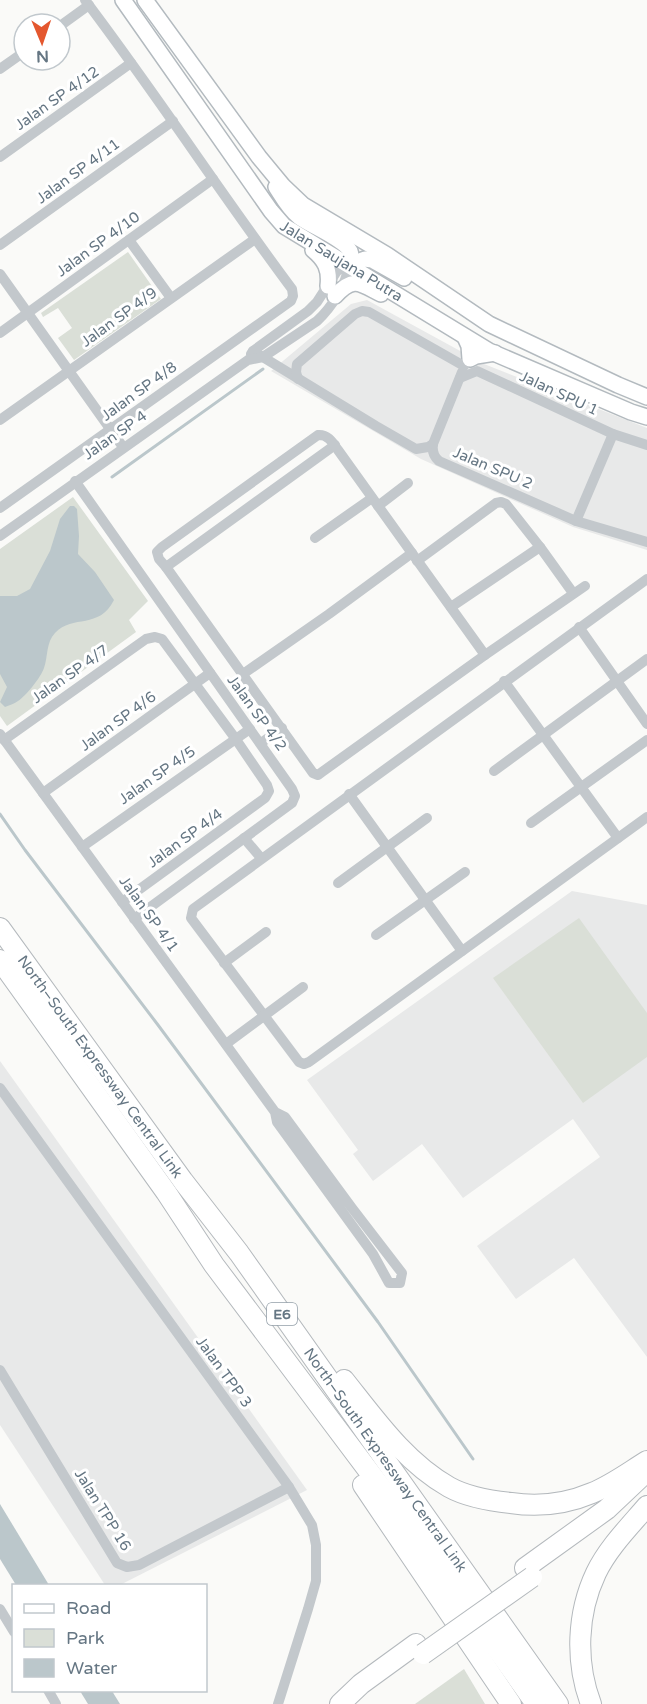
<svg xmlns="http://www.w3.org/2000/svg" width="647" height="1704" viewBox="0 0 647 1704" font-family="'Varela Round',sans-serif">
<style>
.built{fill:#e8e9e9}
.green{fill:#dadfd7}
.water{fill:#bbc7cb}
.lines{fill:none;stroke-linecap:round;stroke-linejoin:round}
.stream{stroke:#bbc7cb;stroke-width:3}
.secondary-casing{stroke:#b3babf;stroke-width:18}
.motorway-casing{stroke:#b4b9bd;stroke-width:22}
.minor{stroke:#c3c8cc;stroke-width:10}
.secondary{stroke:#fff;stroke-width:15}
.motorway{stroke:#fff;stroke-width:20}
.motorway-bridge-casing{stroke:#b4b9bd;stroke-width:22;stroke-linecap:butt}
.motorway-bridge{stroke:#fff;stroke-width:20}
.labels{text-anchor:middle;stroke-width:6;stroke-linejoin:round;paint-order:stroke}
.shield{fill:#fff;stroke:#939fa8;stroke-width:1.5}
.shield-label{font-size:14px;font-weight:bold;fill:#657683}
.street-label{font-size:15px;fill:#657683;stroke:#fff}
</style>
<rect width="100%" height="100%" fill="#fafaf8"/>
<!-- built -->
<g class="built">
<polygon points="367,300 484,364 647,428 647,550 573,527 421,459 271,371 351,304"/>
<polygon points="572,891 647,905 647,1357 574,1258 516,1299 477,1246 600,1157 573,1119 463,1198 422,1144 373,1181 353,1154 358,1150 307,1080"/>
<polygon points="0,1061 307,1490 120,1585 105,1585 0,1425"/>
</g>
<!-- green -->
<g class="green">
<polygon points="128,252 161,299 74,360 58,338 72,328 58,308 43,317 41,313"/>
<polygon points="73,497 148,601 129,620 136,632 7,726 0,716 0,549"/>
<polygon points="579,918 647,1013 647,1057 583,1103 493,978"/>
<polygon points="464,1669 485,1704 415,1704"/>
</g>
<!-- water -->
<g class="water">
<path d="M70,506H74L77,509L79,536L78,554L95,572L114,600C99,630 73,614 55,633C46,642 48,657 44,668C41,677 26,696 18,701C14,704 9,705 5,707L0,702L7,687L0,674V596H17L30,589L50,551L60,519Z"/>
<polygon points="0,1504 49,1585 16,1585 0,1559"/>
<polygon points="80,1691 112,1691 120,1704 88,1704"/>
</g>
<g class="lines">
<!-- stream -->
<g class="stream">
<polyline points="112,477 263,369"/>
<polyline points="0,814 25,850 158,1025 378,1322 473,1459"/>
</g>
<!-- secondary casing -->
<g class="secondary-casing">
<g id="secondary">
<path id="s1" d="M123,0L271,211L284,226L489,351L631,412L647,417"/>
<polyline points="145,0 259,157 283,186 303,205 387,255 489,324 618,385 647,397"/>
<path d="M276,187C283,198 289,209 299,217C311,226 344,239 350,251C352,256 351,260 349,265"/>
<path d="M313,250C325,260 330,269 328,286"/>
<polyline points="349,265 365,259 372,260 404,278"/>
<path d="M335,296C354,276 359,283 381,294"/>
<polyline points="465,337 469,346 470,359 476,356 495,353"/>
</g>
</g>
<!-- motorway casing -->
<g class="motorway-casing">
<g id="motorway">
<path id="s2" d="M0,928L183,1181L239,1253L558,1704"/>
<polyline points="0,960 166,1192 214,1265 410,1526 536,1704"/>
<path d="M344,1380C375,1419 405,1462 449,1487C467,1497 491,1501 511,1503C538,1507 566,1504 592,1493C612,1485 629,1472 647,1461"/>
<polyline points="363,1485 511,1704"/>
<polyline points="525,1568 607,1509 643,1475"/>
<polyline points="340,1704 361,1684 416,1644"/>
<path d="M591,1704C575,1662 577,1613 596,1573C608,1548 629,1527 647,1506"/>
</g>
</g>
<!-- minor -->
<g class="minor">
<polyline points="60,26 89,5"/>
<polyline points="0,69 24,52"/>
<polyline points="0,157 131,63"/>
<polyline points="129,240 171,298"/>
<polyline points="0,245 173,121"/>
<polyline points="0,274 123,447"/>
<polyline points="0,333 213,179"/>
<polyline points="253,351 376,426 416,449 428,447 433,444"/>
<polyline points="251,354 253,351 308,311 317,302 337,271 349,265"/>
<polyline points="460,378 477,371 613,434 647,445"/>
<polyline points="298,379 296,372 297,364 355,314 362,311 369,312 464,366"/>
<polyline points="0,420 255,239"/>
<path d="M433,444C432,451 434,457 439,461L576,521L647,542"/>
<polyline points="433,444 462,372"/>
<polyline points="335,445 166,567 313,773 318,775 322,772 485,655 585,586"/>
<polyline points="75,481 292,789 295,796 292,803 134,919"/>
<polyline points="378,506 408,483"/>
<path d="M0,508L291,301L293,296L292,289C221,194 157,95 85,0"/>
<polyline points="576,521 613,434"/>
<path d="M0,536L248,360L263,357L317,321C332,307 346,285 349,265"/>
<polyline points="315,538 372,498"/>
<polyline points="417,561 496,503 501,502 506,504 540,547 573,593"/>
<path d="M166,567L159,559L157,552L162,547L318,435C328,434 333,443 338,450L485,655"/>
<polyline points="647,579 193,909 191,918 299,1062 304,1064 309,1062 647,817"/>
<polyline points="451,607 540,547"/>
<polyline points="579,627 647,724"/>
<polyline points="243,674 329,614 412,553"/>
<polyline points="504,681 618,838"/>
<polyline points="0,734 275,1112 277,1122 373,1254 389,1283 400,1283 402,1273 352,1208 285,1117 275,1112"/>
<polyline points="4,740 146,639 155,637 162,639 235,738 267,785 269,791 265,798 122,902"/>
<polyline points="261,743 282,728"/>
<polyline points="494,771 647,659"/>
<polyline points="43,793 210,673"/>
<polyline points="349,794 462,951"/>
<polyline points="531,823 647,740"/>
<polyline points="244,838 261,858"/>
<polyline points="82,847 250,729"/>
<polyline points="338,883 427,818"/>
<polyline points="376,935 465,872"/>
<polyline points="224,963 266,932"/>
<polyline points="226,1044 303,987"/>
<polyline points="0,1088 289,1487 312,1525 316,1545 316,1581 308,1609 278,1704"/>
<polyline points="0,1370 117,1563 127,1567 139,1565 289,1487"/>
<polyline points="0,1609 14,1632"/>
<polyline points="48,1690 56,1704"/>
</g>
<!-- secondary -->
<use href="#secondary" class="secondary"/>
<!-- motorway -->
<use href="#motorway" class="motorway"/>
<!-- motorway-bridge casing -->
<g class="motorway-bridge-casing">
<polyline id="motorway-bridge" points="423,1654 532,1577"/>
</g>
<!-- motorway-bridge -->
<use href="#motorway-bridge" class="motorway-bridge"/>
</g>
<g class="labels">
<!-- shield labels -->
<rect class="shield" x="267" y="1303" width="30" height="22" rx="4.5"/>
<g class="shield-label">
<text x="282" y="1319">E6</text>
</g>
<!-- street labels -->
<g class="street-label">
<text transform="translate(57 98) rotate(-35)" y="5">Jalan SP 4/12</text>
<text transform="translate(78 171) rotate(-36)" y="5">Jalan SP 4/11</text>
<text transform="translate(98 244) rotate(-36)" y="5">Jalan SP 4/10</text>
<text dy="5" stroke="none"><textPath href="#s1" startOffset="345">Jalan Saujana Putra</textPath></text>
<text transform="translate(119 317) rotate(-36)" y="5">Jalan SP 4/9</text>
<text transform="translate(139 391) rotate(-36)" y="5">Jalan SP 4/8</text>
<text transform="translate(559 393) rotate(25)" y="5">Jalan SPU 1</text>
<text transform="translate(115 435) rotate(-35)" y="5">Jalan SP 4</text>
<text transform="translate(493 468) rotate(23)" y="5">Jalan SPU 2</text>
<text transform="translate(70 674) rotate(-35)" y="5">Jalan SP 4/7</text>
<text transform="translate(257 713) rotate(54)" y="5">Jalan SP 4/2</text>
<text transform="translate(118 721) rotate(-36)" y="5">Jalan SP 4/6</text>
<text transform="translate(157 775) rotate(-35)" y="5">Jalan SP 4/5</text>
<text transform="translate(185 838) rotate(-36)" y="5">Jalan SP 4/4</text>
<text transform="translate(149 914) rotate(54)" y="5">Jalan SP 4/1</text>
<text dy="5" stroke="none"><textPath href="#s2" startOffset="171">North–South Expressway Central Link</textPath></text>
<text transform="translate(224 1372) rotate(54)" y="5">Jalan TPP 3</text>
<text dy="5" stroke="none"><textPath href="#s2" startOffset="657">North–South Expressway Central Link</textPath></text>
<text transform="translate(103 1510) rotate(58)" y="5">Jalan TPP 16</text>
</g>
</g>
<!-- legend -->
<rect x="12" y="1584" width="195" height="108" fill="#ffffff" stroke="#c1c8cd" stroke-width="1.5"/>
<rect x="24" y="1604" width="30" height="9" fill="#ffffff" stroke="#c1c8cd" stroke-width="1.5"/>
<text x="66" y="1614" font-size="18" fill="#657683">Road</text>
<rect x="24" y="1629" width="30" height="18" fill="#dadfd7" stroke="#c1c8cd" stroke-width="1.5"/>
<text x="66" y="1644" font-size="18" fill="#657683">Park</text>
<rect x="24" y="1659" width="30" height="18" fill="#bbc7cb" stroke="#c1c8cd" stroke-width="1.5"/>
<text x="66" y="1674" font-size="18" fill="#657683">Water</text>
<!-- north arrow -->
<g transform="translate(42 42) rotate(178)"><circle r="28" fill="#ffffff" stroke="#c1c8cd" stroke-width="1.5"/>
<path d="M0-4.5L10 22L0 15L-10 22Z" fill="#e4572e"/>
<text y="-9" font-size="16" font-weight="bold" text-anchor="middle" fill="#657683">N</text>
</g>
</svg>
